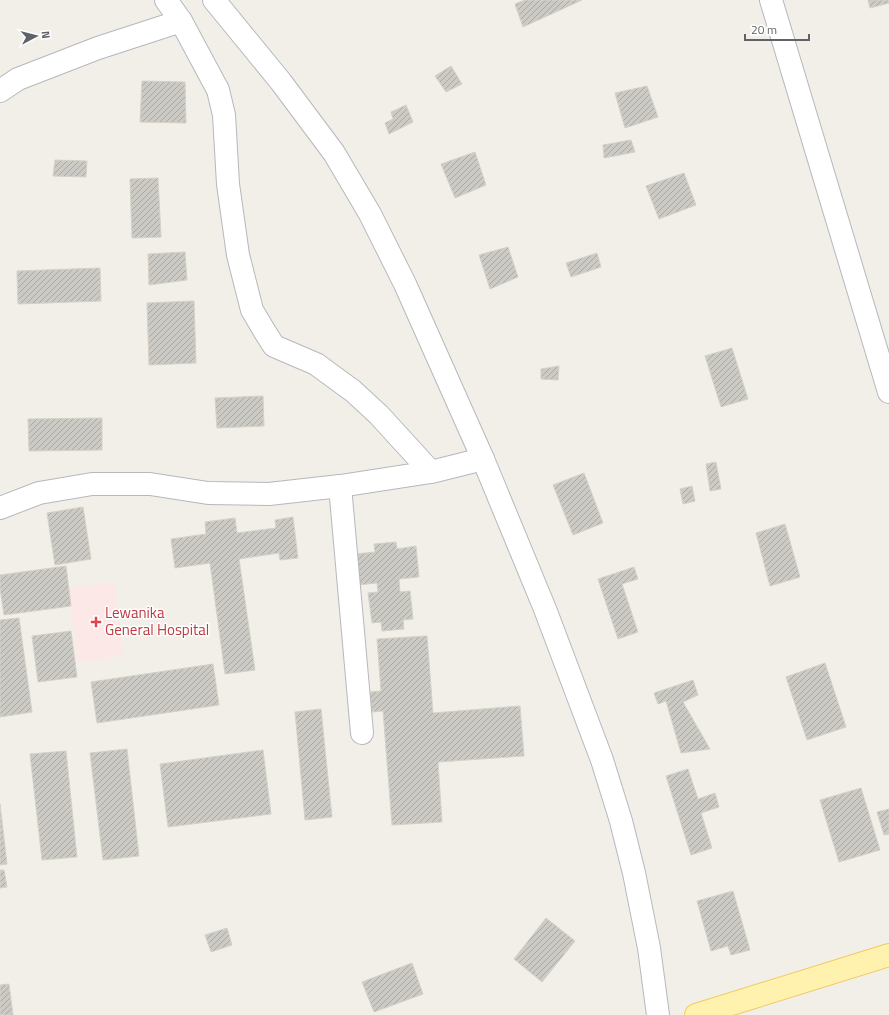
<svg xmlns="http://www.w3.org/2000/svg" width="889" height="1015" viewBox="0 0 889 1015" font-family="'Titillium Web',sans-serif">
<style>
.medical{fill:#fce8e6}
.building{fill:url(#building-hatch);stroke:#d6d1c6}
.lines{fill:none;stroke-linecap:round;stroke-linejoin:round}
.minor-casing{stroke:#b5b8bc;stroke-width:24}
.major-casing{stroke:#f2c960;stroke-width:24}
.minor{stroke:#fff;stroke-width:22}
.major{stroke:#fff2af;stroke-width:22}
.health-dot{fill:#e0444e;stroke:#fff;stroke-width:1.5}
.labels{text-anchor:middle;stroke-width:3;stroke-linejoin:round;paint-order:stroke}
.health-label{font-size:15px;fill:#be3a42;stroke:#fff;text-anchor:start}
</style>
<defs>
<pattern id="building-hatch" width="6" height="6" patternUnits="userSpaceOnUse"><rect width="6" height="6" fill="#cccac5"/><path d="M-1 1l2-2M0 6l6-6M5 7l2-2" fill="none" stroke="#a9a8a4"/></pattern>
</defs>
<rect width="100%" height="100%" fill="#f1efe8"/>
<!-- medical -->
<polygon class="medical" points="114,582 123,656 78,662 69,587"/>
<!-- building -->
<g class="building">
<polygon points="525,0 582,0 523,27 515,4"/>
<polygon points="868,0 889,0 889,3 870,8"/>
<polygon points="451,66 462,84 446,92 435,76"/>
<polygon points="142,81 185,82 186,123 140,122"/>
<polygon points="647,86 658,117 625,128 615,93"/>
<polygon points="406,105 413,122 389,134 385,123 393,119 391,112"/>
<polygon points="631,140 635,152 604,158 603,145"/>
<polygon points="475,152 486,185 455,198 441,164"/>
<polygon points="55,160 87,161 86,177 53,176"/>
<polygon points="684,173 696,205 659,219 646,186"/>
<polygon points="158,178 161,237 132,238 130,179"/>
<polygon points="508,247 518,277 490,289 479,255"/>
<polygon points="185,252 187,280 149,285 148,254"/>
<polygon points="597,253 601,267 571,277 566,263"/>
<polygon points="100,268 101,301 18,304 17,271"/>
<polygon points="194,301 196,363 149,365 147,303"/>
<polygon points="732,348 748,399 721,407 705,356"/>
<polygon points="559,366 558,380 541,379 541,369"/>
<polygon points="263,396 264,426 217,428 215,398"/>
<polygon points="102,418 102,450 29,451 28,419"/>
<polygon points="716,462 721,489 710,491 706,464"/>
<polygon points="584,473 603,523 573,535 553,485"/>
<polygon points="692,486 695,501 683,504 680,489"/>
<polygon points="83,507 91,559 55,565 47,513"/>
<polygon points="293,517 298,558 280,560 279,553 239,559 255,670 225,674 210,563 175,568 171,539 206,534 205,522 235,518 237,533 276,528 275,520"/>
<polygon points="785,524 800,577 770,586 756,533"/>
<polygon points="396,542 397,549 416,546 419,577 399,579 400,592 410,591 413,619 403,620 404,629 382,631 381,622 372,623 368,593 378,592 377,583 358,585 355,554 375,552 374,544"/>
<polygon points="66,566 71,606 4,615 0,588 0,575"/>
<polygon points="634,567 638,579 622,584 638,632 618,639 598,579"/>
<polygon points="19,618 32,712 0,717 0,620"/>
<polygon points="71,631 77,677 38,682 32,636"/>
<polygon points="427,636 433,713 520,706 524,756 438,762 442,822 392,825 383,711 372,712 370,692 381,691 377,639"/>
<polygon points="825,663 846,727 807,740 786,677"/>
<polygon points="213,664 219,705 97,723 91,682"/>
<polygon points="693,680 698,695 683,702 710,749 681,753 666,701 658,704 654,693"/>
<polygon points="321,709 332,817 305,820 295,712"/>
<polygon points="127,749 139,856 103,860 90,753"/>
<polygon points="263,750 271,814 168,827 160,764"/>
<polygon points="66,751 77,857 42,860 30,754"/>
<polygon points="688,769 698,799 715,793 719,807 701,813 712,848 691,855 666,776"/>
<polygon points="861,788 880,850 839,862 820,800"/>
<polygon points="0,804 7,864 0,865"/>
<polygon points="889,809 889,834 884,835 877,812"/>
<polygon points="0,870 4,870 7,887 0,888"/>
<polygon points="733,891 750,950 731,955 728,946 711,951 697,901"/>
<polygon points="546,918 575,941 542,982 514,959"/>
<polygon points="227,928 232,945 211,952 205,935"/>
<polygon points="412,963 423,994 374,1012 362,982"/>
<polygon points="9,984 13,1015 0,1015 0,985"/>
</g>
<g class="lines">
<!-- minor casing -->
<g class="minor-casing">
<g id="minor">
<polyline points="214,0 281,82 334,153 370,214 405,284 483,459 545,609 602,760 621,821 634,873 649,948 658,1015"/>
<polyline points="771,0 889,392"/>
<polyline points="181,21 218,90 224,115 228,184 238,255 252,310 265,332 274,346 316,364 353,391 379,415 431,472"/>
<polyline points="0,91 18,79 98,48 181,21 166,0"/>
<polyline points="340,486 362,733"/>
<polyline points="0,508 39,493 92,484 150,484 208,493 269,494 340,486 431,472 483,459"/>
</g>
</g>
<!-- major casing -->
<g class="major-casing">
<polyline id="major" points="696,1015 889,955"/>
</g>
<!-- minor -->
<use href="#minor" class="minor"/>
<!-- major -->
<use href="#major" class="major"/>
</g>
<!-- markers -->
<path class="health-dot" d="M94 616h4v4h4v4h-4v4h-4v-4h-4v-4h4z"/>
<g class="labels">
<!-- health labels -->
<g class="health-label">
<text x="105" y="618">Lewanika<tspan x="105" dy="17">General Hospital</tspan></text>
</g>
</g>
<!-- north arrow -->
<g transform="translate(36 36) rotate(83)" stroke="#ffffff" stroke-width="3" paint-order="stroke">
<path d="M0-3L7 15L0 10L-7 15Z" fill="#5f6368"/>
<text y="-6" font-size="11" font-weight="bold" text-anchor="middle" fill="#5f6368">N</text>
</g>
<!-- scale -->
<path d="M745 34v6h64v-6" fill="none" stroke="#5f6368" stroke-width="2"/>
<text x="751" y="34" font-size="12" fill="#5f6368" stroke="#ffffff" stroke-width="3" paint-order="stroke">20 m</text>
</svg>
